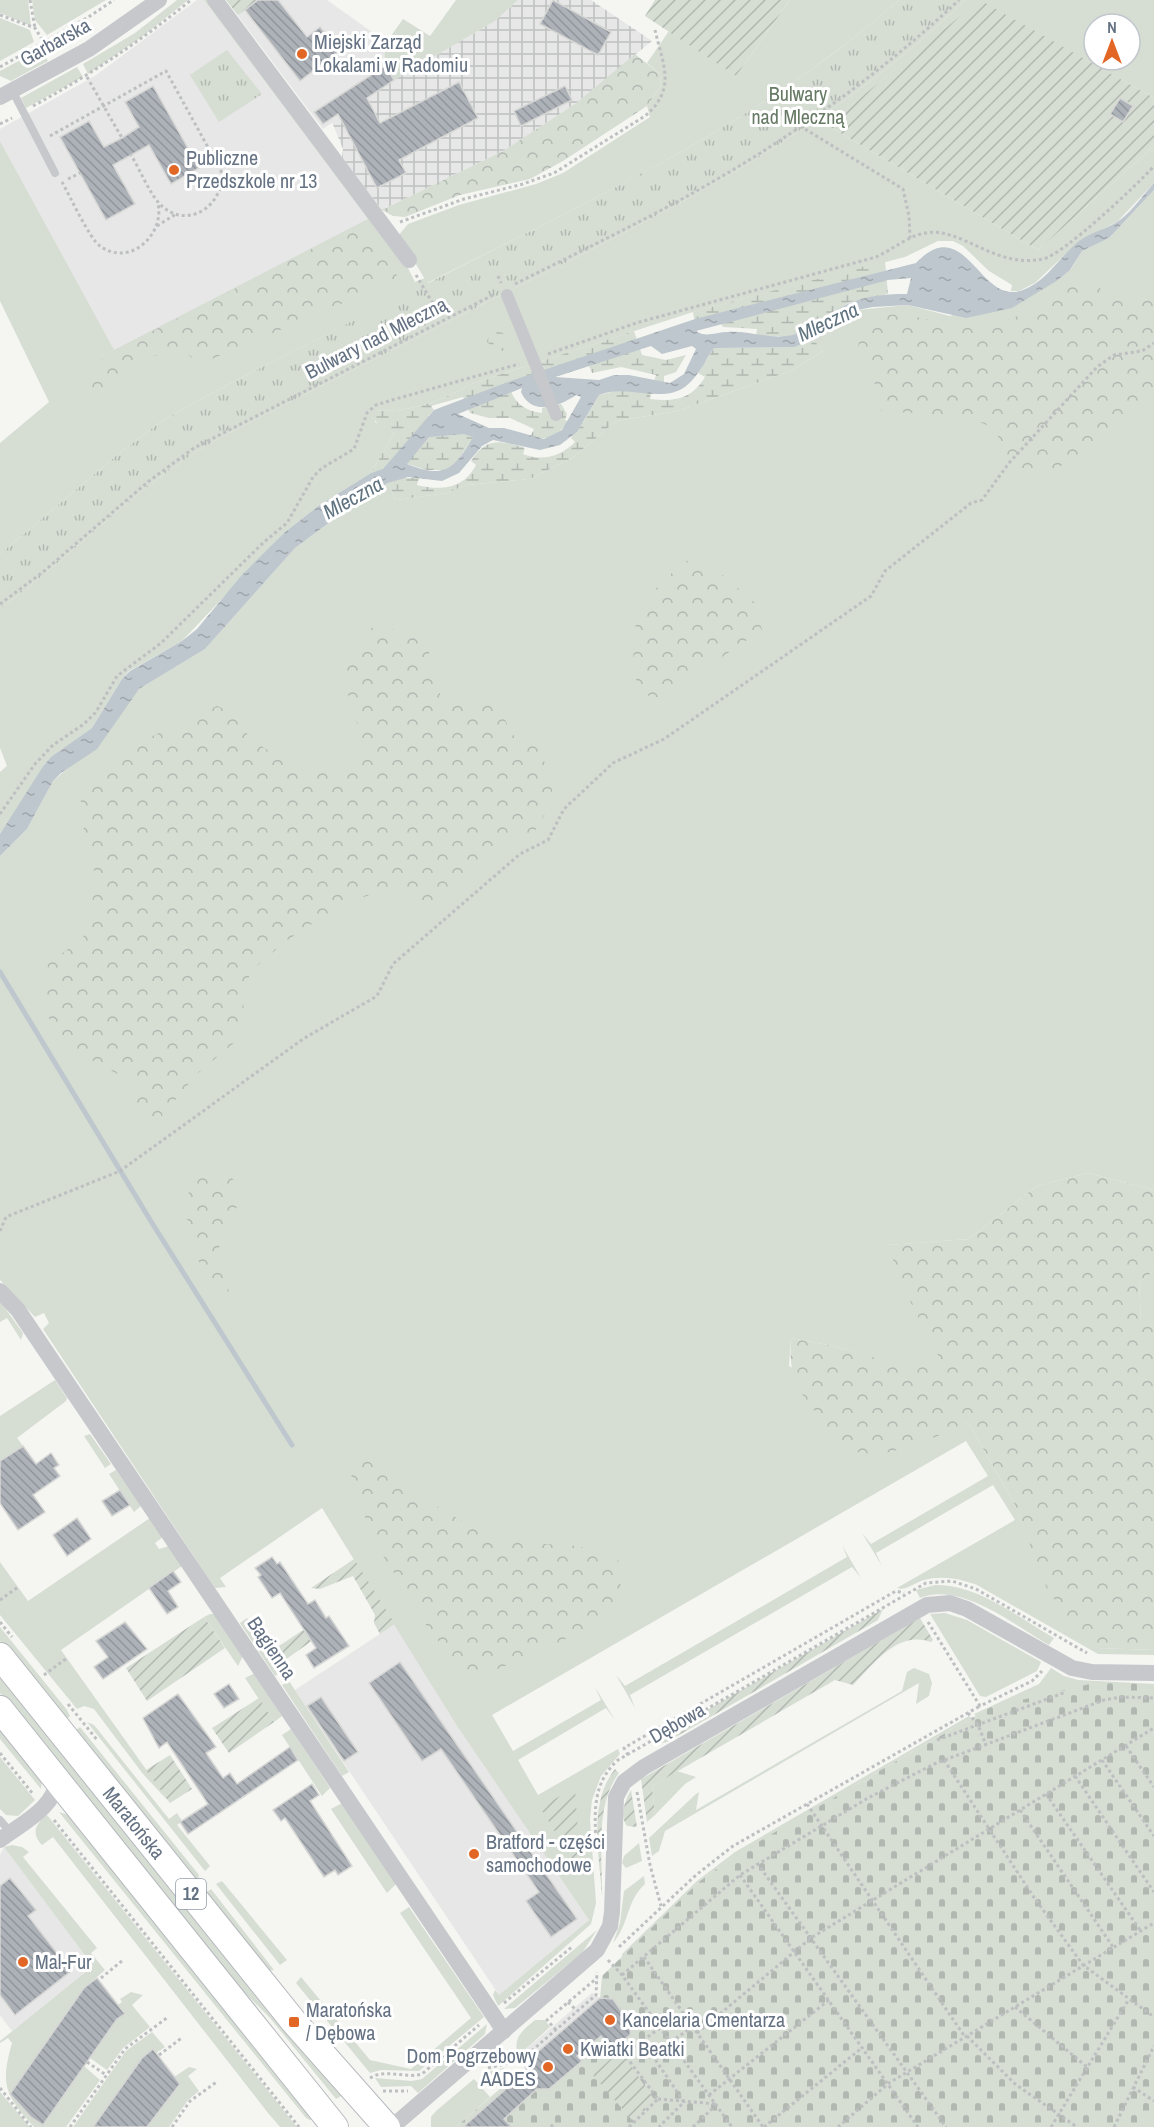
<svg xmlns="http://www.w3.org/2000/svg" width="1154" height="2127" viewBox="0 0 1154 2127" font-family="'Archivo Narrow',sans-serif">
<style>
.built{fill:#e6e7e6}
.industrial{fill:url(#industrial-grid)}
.grass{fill:#d6ddd3;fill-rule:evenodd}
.forest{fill:url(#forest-crowns)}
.wetland{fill:url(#wetland-marsh)}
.cemetery{fill:url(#cemetery-stones)}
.park{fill:url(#park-tufts)}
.garden{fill:url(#garden-furrows)}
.water{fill:url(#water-ripples);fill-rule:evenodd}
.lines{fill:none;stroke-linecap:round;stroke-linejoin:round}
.stream{stroke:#bec7cd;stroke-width:5}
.building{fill:url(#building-back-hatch);stroke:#d7d7d5;stroke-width:1.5}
.primary-casing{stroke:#b6b9be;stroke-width:28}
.path{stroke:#bdbfc1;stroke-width:3;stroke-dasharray:3 3;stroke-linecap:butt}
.service{stroke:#c6c8cc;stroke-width:8}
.minor{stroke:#c6c8cc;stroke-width:16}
.primary{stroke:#fff;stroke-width:26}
.pedestrian-bridge{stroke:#c6c8cc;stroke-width:12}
.poi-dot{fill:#e26726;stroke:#fff;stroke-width:2}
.labels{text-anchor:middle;stroke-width:6;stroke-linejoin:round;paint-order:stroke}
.shield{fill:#fff;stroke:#939ca8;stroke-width:1.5}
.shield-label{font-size:18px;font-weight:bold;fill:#657283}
.street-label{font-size:20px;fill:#657283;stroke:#fff}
.poi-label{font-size:20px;fill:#657283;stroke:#fff;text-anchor:start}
.park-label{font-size:20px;fill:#667a64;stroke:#fff}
.water-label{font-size:21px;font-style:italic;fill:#607480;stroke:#fff}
</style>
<defs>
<pattern id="industrial-grid" width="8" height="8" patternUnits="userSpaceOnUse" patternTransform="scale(1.5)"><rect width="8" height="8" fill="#e6e7e6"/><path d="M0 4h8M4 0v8" fill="none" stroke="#bec0c0"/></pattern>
<pattern id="forest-crowns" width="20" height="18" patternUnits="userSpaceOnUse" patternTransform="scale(1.5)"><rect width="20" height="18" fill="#d6ddd3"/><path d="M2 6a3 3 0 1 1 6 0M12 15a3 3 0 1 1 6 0" fill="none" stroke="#b1b8b1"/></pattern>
<pattern id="wetland-marsh" width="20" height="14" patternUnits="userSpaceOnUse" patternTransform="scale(1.5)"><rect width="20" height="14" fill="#d6ddd3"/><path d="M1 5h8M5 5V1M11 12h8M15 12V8" fill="none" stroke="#b1b8b1"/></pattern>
<pattern id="cemetery-stones" width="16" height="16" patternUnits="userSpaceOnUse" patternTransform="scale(1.5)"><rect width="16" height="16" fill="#d6ddd3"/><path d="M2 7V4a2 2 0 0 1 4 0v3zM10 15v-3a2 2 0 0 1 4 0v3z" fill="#b1b8b1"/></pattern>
<pattern id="park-tufts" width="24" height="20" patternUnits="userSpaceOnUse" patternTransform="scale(1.5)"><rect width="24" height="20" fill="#d6ddd3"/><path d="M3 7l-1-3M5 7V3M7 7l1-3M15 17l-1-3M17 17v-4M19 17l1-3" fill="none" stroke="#b1b8b1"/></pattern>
<pattern id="garden-furrows" width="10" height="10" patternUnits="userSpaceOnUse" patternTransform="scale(1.5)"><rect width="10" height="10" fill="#d6ddd3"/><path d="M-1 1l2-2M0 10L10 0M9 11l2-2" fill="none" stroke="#b1b8b1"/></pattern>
<pattern id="water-ripples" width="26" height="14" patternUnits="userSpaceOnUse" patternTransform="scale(1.5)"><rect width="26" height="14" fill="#bec7cd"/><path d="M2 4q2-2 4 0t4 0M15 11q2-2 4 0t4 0" fill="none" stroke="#9ea6ac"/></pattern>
<pattern id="building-back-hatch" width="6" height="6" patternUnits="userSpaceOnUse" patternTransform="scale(1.5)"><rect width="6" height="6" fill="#acb2b8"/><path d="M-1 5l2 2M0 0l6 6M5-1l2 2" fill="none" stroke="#90959b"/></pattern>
</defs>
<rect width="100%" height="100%" fill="#f5f6f2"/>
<!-- built -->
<g class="built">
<polygon points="197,0 204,0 369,219 114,351 0,141 0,129 95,76"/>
<polygon points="226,0 327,0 386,42 403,75 323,129"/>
<polygon points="395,1624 457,1726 589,1920 499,1995 295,1690"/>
<polygon points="4,1847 93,1966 12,2031 0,2015 0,1855"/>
<polygon points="592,1993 600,1998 532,2057 526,2062 518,2056"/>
</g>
<!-- industrial -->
<polygon class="industrial" points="518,0 591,0 652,41 575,104 503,151 382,210 342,157 343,149 332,122 394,80 495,21"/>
<!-- grass -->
<g class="grass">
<polygon points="0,0 28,0 31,26 0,13"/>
<polygon points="32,0 106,0 47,35 35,20"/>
<polygon points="177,0 188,0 143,36 88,74 83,64 135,33"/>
<polygon points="204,0 207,0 403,258 418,288 231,383 163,420 117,455 0,554 0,443 49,402 0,301 0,141 114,350 368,219"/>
<path d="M456,0H518L495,21L394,80C376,55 387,41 403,19L430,36Z"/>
<path d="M790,0H899C760,123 591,200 427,283L399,235L408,224L459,205L536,184L563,173L650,117L647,106L661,86L660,74L647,63L669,31L736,76Z"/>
<path d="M965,0H1154V98L980,1L827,125L1038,250L1154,146V183L1118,221L1077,243L1035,283L1019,291H1011L1012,285L989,271L963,246L953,241H938L905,257L693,312L471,384C442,401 410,413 376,410L375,422L394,433L371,473L321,504L285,532L182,641L129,671L122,679L92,728L52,757L0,834V772L7,766L0,748V609C76,553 140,482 223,436C323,385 423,335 523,284C680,206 838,124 965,0ZM1094,24H1130V60H1094Z"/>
<polygon points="0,18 30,30 34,42 0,61"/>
<polygon points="41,49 48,61 11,81 0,76 0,71"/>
<polygon points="77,67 83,77 26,108 21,98"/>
<path d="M1154,190V1190L1088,1173L1037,1186L969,1239L888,1245L942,1361L907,1368L834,1346L791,1338L789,1366L920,1442L968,1422L1014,1503L1024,1528L1098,1648L1154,1650V1655L1098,1654L977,1585C961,1579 942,1575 924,1580C914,1583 906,1591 897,1588L1015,1520L993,1485L876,1553L882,1566L862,1533L871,1544L988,1476L966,1441L492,1715L513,1751L601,1700L595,1687L615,1720L606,1708L518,1760L538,1795L618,1749L620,1754L601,1776L592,1800L590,1820L596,1903L591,1924L498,2006L493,1995L495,1990L499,1995L589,1920L457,1726L322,1508L220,1578L226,1587L215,1588L43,1329L49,1323L44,1313L35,1317L0,1280V856L27,829L53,781L74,763L139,689L205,649L295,548L345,511L388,483L396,500L447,493L466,485L530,479L574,457L616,421L678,411L793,370L823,351L813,339L857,310L908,305L950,316L1058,280L1071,269L1082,251L1109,238Z"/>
<polygon points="1154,1271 1154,1326 1141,1324 1139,1282"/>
<polygon points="0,1301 23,1333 21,1340 7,1318 0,1322"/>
<polygon points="55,1380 67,1398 66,1401 17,1438 23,1446 0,1461 0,1416"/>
<polygon points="90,1434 111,1464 105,1468 84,1436"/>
<polygon points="116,1470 141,1506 134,1512 109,1474"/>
<polygon points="150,1518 163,1537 155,1543 159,1549 169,1546 182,1566 61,1650 170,1803 143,1774 94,1709 84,1706 77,1709 0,1615 0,1562 28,1601"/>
<polygon points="842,1545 861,1578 852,1567 630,1695 635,1708 616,1675 625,1686 847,1557"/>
<path d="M935,1585C977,1584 1018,1617 1054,1638L1049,1645C1014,1625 961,1581 920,1598L916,1590Z"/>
<polygon points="945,1613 967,1620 1041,1662 1037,1671 986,1697 980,1696 930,1614"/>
<polygon points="210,1614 215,1614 243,1656 238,1666 204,1617"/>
<polygon points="247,1618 282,1671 275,1676 240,1623"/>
<polygon points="0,1627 67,1710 70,1716 67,1719 61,1717 0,1641"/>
<polygon points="914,1668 929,1674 932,1683 929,1696 916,1704 919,1683 665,1831 659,1851 652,1856 649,1838 696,1794 699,1792 696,1810 902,1691 907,1672"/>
<polygon points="1051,1668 1064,1676 1078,1680 1154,1684 991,1707 976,1716 974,1714 1039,1684"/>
<polygon points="0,1672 343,2095 336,2099 270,2018 222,1970 0,1693"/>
<polygon points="255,1673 282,1716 274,1722 245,1678"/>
<polygon points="289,1681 349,1772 342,1776 282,1685"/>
<polygon points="969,1716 972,1718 872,1775 869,1781 861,1782 742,1856 736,1855 700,1881 622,1959 622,1954 697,1881 735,1852"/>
<polygon points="87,1722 94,1725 169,1819 177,1813 182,1821 177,1825 210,1866 205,1871"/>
<polygon points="0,1724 42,1780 41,1789 0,1739"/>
<polygon points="80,1727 199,1875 198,1881 194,1881 75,1731"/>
<polygon points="291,1729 330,1788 322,1796 282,1735"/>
<polygon points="0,1757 35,1800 18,1816 6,1815 0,1809"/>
<polygon points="677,1771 696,1777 685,1784 655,1815 652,1786"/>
<polygon points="342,1803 396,1884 387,1893 331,1809"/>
<polygon points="59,1812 72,1816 315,2117 310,2120 306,2118"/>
<path d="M47,1815L297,2127H280L268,2113L53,1837L42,1845C31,1834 35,1824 47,1815Z"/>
<polygon points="639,1843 642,1861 626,1868 622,1863 624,1856"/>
<path d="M12,1845L22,1847L29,1852L23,1857L97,1948L91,1953L105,1970L84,1988L10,2094L31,2117L43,2125L84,2066L100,2080L66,2127H34C5,2095 0,2085 12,2043L8,2038L0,2043V2041L93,1966L4,1847Z"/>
<path d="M644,1876L645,1884C626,1901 629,1925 613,1943L620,1923L624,1891Z"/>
<polygon points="222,1881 287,1960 280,1965 216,1884"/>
<polygon points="211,1889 274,1970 267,1971 206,1893"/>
<polygon points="409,1907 484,2017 419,2071 381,2070 370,2073 296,1983 301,1977 370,2060 411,2069 471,2018 400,1913"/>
<polygon points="597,1930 582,1953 515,2008 504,2009"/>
<polygon points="131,1992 143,1995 132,2005 150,2027 123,2048 107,2070 90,2058 117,2019 125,2014 118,2005 122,2002 120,1999"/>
<path d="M535,2020H545L550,2027L518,2056C513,2037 521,2032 535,2020Z"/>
<polygon points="487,2024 485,2034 418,2093 411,2086 381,2087 375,2078 412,2081 422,2079"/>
<polygon points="152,2032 165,2047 156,2053 153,2049 142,2058 93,2127 73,2127 126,2051"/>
<polygon points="189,2067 197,2069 188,2076 199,2091 188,2100 169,2127 147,2127 180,2085 174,2077"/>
<polygon points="504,2068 510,2080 501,2088 487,2072"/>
<polygon points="474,2079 490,2097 456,2127 431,2127 431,2117 436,2111"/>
<polygon points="0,2092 30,2127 0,2127"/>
</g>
<!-- forest -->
<g class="forest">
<polygon points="635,54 660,74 661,86 647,106 563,161 530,179 460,195 405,217 393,216 382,210 503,151 575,104"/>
<path d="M356,226C366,230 390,268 400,279L200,364L178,347L139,362L107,392L89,398L84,384L91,368L114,351Z"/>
<path d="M1076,276L1096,285L1110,297L1154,296V391C1117,430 1075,474 1017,476L994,428L965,416L881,411L873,377L858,351L860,328C865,324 873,317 879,316C913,308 958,335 998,323C1027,315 1053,294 1076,276Z"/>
<path d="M692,557L719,572L754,602L762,630L697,674L667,699L639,694C625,624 635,600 692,557Z"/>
<polygon points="376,622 398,632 425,631 436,689 447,702 497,699 511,734 537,747 552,777 552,802 535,831 509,840 474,867 429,908 397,885 339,906 286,941 250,972 244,1000 241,1037 197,1074 156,1123 139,1117 133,1097 136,1084 84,1056 50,1025 45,988 48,964 83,938 97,881 85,841 80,792 110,756 217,706 236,714 250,739 304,773 338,773 364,745 346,688 347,660"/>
<path d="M206,1171C230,1170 237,1178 241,1201L220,1233L219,1246L230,1297L226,1304C200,1281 164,1191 206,1171Z"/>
<path d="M1088,1173L1154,1190V1271L1139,1282L1141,1323L1154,1326V1650L1098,1648L1076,1630L1047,1589L1014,1503L968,1422C935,1437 872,1471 838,1443C830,1435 823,1422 816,1413C794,1385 789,1373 791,1338L834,1346L907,1367L941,1361L911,1303L887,1245L969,1239L1037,1186Z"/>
<polygon points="359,1454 402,1486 476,1529 529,1543 578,1546 622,1562 619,1610 547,1649 490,1672 464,1669 431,1633 377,1546 355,1493 348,1459"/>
</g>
<!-- wetland -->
<g class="wetland">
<polygon points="885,261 888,294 850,302 804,332 789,336 756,336 757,329 723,327 721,324 696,330 693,312"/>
<polygon points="490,330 503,333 509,342 507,349 499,352 487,342"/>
<path d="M634,331L642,355L666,360L686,355L676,372L664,376V383L654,381L656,375L621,367L592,373L589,366L511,391C516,405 527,411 542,413V408L561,404L567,414L565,420L569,422C558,435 546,442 530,437L534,429L510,418H489L470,413L463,397L431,406L434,410L428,416L473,437L457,462L446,470H427L407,464L371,473L394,433L379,426L373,417L376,410C410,413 442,401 471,384Z"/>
<path d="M813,339L823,351L793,370L678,411L616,421L574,457L530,479L466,485L447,493L396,500L388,483L401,478H419L417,485C440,491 464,489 476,465L471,461C486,437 500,440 525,448L523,454C543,462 561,456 575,442L571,438L584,421L599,395L623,389L651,392L650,399C675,402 692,399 705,377L698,373L714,348L795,347Z"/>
</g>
<!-- cemetery -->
<polygon class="cemetery" points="1094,1683 1154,1684 1154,2127 456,2127 510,2080 525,2072 526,2062 600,1999 602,1976 700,1881 737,1854 742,1856 748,1848 861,1782 869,1781 872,1775 991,1707"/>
<!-- park -->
<g class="park">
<path d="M899,0H965C838,124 680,206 523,284C423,335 323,385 223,436C140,482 76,553 0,609V554L117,455L163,420L231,383L417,288L415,282L425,278L428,283C592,199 760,123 899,0Z"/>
<polygon points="227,50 262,94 219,122 190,75"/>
</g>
<!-- garden -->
<g class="garden">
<polygon points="226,0 258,0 238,15"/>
<polygon points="655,0 790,0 736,76 645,16"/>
<polygon points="980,0 1154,98 1154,146 1038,250 827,125"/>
<polygon points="354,1559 395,1624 380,1634 374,1623 375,1615 353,1576 320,1589 311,1588"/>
<polygon points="883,1609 878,1620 667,1742 659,1744 651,1742"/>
<polygon points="204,1617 225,1648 147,1701 126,1668"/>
<path d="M920,1618L933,1640L931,1642C897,1630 874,1664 853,1685L835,1680L652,1786L655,1815L647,1822L641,1779Z"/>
<polygon points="303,1630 313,1640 278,1665 270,1652"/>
<polygon points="259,1698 274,1722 229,1753 212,1728"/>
<polygon points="170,1755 192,1789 170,1803 146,1770"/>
<path d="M615,1769L619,1773C594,1806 603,1858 602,1898C600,1857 587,1804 615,1769Z"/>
<polygon points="575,1788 580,1862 575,1865 540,1807"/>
<path d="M631,1790L637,1827L627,1826C619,1815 625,1801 631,1790Z"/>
<polygon points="616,2054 622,2061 625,2058 654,2099 632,2120 593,2075"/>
</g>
<!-- water -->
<path class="water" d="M1154,183V190L1109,238L1082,251L1070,270L1058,280L1012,308L966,318L908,305L873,307L857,310L813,339L795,347L714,348C705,360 699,376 686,386C662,405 627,383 599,395L577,432L560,445L540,450L493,440L482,446L459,473L442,481L408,477L388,483L345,511L295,548L205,649L139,689L97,749L61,773L53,781L27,829L0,856V834L42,768L51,757L92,728L122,679L130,671L182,641L197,629L241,576L285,532L321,504L371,473L383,469L434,410L508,382L695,319L916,263C965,212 979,303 1020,291C1046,283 1059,257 1079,241C1091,232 1108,229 1120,220C1133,210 1143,195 1154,183ZM911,278L907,294C884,294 860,296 840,308C823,318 811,331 792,335C769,340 749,330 727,332C717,332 705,338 696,331L888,280ZM651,346L662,354L692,346L696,349L684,374L670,383L629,375H614L599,380L555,377ZM522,388L521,392C531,416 559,407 576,395L581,397L562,430L544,439L504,428H489L458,414ZM464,434L473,437C454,470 444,479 407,464L429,437Z"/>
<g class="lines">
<!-- stream -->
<polyline class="stream" points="0,972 152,1223 292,1445"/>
</g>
<!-- building -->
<g class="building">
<polygon points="258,0 278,0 307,37 320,27 339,51 300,81 245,10"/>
<polygon points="553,0 611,32 598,55 540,24"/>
<polygon points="385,66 394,80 367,98 380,123 459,82 478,118 399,160 406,173 377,188 338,114 323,124 314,112"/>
<polygon points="153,86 199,168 171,184 149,145 113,165 135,204 106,220 60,137 89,121 104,147 122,138 139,127 125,102"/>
<polygon points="565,86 572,100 521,126 514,111"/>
<polygon points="1120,98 1133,106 1123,122 1110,114"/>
<polygon points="23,1446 36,1464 51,1453 59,1465 54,1468 60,1476 33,1495 45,1512 18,1530 0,1503 0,1461"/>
<polygon points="120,1490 130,1505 112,1516 102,1501"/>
<polygon points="77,1518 91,1539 67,1556 53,1535"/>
<polygon points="272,1557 277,1564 280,1562 308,1604 315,1600 326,1618 329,1616 349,1646 314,1668 306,1655 316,1648 280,1593 272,1598 258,1577 261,1575 255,1568"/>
<polygon points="173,1571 181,1582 168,1591 178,1607 167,1614 149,1588"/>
<polygon points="125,1622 147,1649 103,1679 94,1667 108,1657 96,1641"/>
<polygon points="400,1662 577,1919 551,1937 526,1901 539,1892 441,1749 422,1761 369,1683"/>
<polygon points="229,1684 239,1699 224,1708 214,1694"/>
<polygon points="178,1694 216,1747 206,1753 223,1778 230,1773 237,1784 290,1747 298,1760 188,1834 180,1822 208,1804 167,1742 159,1748 143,1718"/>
<polygon points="321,1697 358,1752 344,1761 307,1706"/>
<polygon points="312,1784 319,1795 310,1801 352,1866 338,1875 335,1870 324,1877 285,1818 281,1821 273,1810"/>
<polygon points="10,1878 36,1910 28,1916 71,1971 15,2015 0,1995 0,1886"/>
<polygon points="97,1978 125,2014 117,2019 43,2125 31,2117 10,2094 84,1988"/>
<polygon points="600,1998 613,1999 631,2025 630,2035 618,2045 608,2045 601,2036 577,2056 582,2061 549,2089 537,2089 504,2119 512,2127 463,2127 525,2072 526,2062"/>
<polygon points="153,2049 180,2084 147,2127 93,2127 142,2058"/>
</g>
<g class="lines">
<!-- primary casing -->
<g class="primary-casing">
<g id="primary">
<path id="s1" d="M0,1656L294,2022L387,2127"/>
<polyline points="0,1709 335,2127"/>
</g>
</g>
<!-- path -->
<g class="path">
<polyline points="30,0 35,28"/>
<polyline points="0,15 35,28 49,51"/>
<polyline points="0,67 87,18 114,0"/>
<polyline points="87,77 122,138"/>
<path d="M33,106C90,75 141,41 191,0"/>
<polyline points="0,124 12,118"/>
<polyline points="800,126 903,189 909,216 910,238"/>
<path d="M50,136L166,71L221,171C226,203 190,230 163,207C150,196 141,171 131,155"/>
<polyline points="68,179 80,173"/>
<path d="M62,182C70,196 89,238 100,246C130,268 165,234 158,203"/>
<path d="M400,222L464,199L523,184L554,173L645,116C677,89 663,65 655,30"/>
<polyline points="157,226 176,214"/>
<polyline points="416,275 435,307"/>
<polyline points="498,276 501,283"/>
<path d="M515,284C571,256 627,229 682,199C781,145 876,78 959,0"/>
<path d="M548,354L636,323L876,257C892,250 908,236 925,233C961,226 994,269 1043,259C1063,255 1138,184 1154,166"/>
<polyline points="0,604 43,572 149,481 194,448 493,295"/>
<polyline points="0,814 35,764 53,745 84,724 96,712 117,676 161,643 264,542 287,523 313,477 322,468 354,449 367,413 376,405 392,400 519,364"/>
<polyline points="0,1231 6,1217 120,1171 303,1039 377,996 393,964 520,854 548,840 564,809 613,763 664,739 871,596 885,571 971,503 982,500 1009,463 1097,367 1114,355 1142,351 1154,343"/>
<polyline points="0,1600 18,1587"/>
<polyline points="0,1622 12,1637"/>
<polyline points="928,1622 980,1706 1032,1681 1042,1671"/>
<polyline points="44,1675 67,1658"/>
<polyline points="68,1704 98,1741"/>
<polyline points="968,1713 978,1725 986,1745"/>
<polyline points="937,1740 1066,1692"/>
<polyline points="1126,1746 1154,1787"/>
<polyline points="0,1753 33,1794"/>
<polyline points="628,1755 624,1748 896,1591 904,1593"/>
<polyline points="944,1760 1033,1896 1083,1965 1154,2017"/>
<polyline points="1102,1760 1154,1836"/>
<polyline points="1075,1776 1154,1892"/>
<polyline points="637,1792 650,1865 661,1906"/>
<polyline points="1046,1794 1140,1930"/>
<polyline points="807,1804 965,2037"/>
<polyline points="1020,1810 1113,1947"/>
<polyline points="54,1820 299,2127"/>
<path d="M596,1839C594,1809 594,1781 618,1760L926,1583L952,1581L976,1589L1087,1653"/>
<polyline points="757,1863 946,2127"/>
<polyline points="740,1875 918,2127"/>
<polyline points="619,1947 696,1875 733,1846 980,1706"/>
<polyline points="644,1957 763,2127"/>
<polyline points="608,1960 622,1975 732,2127"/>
<polyline points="622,1975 740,1875 868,1798 934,1764 1104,1700 1121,1697 1154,1698"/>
<polyline points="101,1978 123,1960"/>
<polyline points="568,2002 577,2011"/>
<polyline points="504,2003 573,1946"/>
<polyline points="1015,2007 1087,2067"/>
<polyline points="556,2030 547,2020 597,1978"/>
<polyline points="697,2033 811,1938 1154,1728"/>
<polyline points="967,2036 1015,2084 1077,2127"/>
<polyline points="642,2040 684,2102 659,2127"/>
<polyline points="671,2042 693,2026"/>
<polyline points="159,2055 183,2037"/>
<polyline points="87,2062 106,2075"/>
<polyline points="488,2068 521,2060 596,1995 597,1972"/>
<path d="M370,2078C386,2068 405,2079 422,2074L479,2025"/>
<polyline points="1133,2087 1154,2101"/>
<polyline points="0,2088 31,2127"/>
<polyline points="383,2091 408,2091"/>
<polyline points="709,2095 829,2000"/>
<polyline points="658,2099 716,2104"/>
<polyline points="70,2127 125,2049 168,2017"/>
<polyline points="172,2127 190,2101 218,2081"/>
<polyline points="551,2127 554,2123"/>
<polyline points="629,2127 658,2099 624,2054 660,2028"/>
<polyline points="693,2127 716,2105"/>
<polyline points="764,2127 863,2047"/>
<polyline points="838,2127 889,2083 1154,1923"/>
<polyline points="1051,2127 1129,1999"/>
<polyline points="1114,2127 1154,2046"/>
</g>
<!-- service -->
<g class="service">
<polyline points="12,90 55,173"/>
<polyline points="0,1820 10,1832"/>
</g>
<!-- minor -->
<g class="minor">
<polyline points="215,0 409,260"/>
<polyline points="0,97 89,49 159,0"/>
<polyline points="0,1291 18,1310 504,2031"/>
<path d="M0,1840C19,1825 59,1806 56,1778"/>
<polyline points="392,2127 597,1950 610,1926 612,1912 616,1797 624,1782 644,1767 927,1605 950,1603 967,1609 1072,1668 1092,1672 1154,1673"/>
</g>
<!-- primary -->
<use href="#primary" class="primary"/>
<!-- pedestrian-bridge -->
<polyline class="pedestrian-bridge" points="507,295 556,415"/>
</g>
<!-- markers -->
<g class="poi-dot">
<circle cx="302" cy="54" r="6"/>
<circle cx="174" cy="170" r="6"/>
<circle cx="474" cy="1854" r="6"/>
<circle cx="23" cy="1962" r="6"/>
<circle cx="610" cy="2020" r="6"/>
<rect x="288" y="2016" width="12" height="12" rx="3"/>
<circle cx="568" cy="2049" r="6"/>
<circle cx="548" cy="2067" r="6"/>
</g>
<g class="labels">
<!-- shield labels -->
<rect class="shield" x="176" y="1879" width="30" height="30" rx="4.5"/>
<g class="shield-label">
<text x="191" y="1900">12</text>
</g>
<!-- street labels -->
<g class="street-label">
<text transform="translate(55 42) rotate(-29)" y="7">Garbarska</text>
<text transform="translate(376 338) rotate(-27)" y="7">Bulwary nad Mleczną</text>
<text transform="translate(272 1648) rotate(56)" y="7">Bagienna</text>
<text transform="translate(677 1723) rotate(-30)" y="7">Dębowa</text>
<text dy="7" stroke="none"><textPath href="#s1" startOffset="214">Maratońska</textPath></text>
</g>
<!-- poi labels -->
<g class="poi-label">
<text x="314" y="49">Miejski Zarząd<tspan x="314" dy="23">Lokalami w Radomiu</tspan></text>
<text x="186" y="165">Publiczne<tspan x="186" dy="23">Przedszkole nr 13</tspan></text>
<text x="486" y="1849">Bratford - części<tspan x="486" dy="23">samochodowe</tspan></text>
<text x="35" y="1969">Mal-Fur</text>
<text x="306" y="2017">Maratońska<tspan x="306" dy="23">/ Dębowa</tspan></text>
<text x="622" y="2027">Kancelaria Cmentarza</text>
<text x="580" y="2056">Kwiatki Beatki</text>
<text x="536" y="2063" text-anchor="end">Dom Pogrzebowy<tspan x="536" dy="23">AADES</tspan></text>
</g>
<!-- park labels -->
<g class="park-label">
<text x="798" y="101">Bulwary<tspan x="798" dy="23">nad Mleczną</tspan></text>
</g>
<!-- water labels -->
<g class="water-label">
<text transform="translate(828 322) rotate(-25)" y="7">Mleczna</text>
<text transform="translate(353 498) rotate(-29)" y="7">Mleczna</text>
</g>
</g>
<!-- north arrow -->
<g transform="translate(1112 42)"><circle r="28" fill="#ffffff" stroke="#c1c7cd" stroke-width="1.5"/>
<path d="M0-4.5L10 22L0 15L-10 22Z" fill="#e26726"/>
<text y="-9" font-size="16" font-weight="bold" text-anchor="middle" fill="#657283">N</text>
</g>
</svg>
